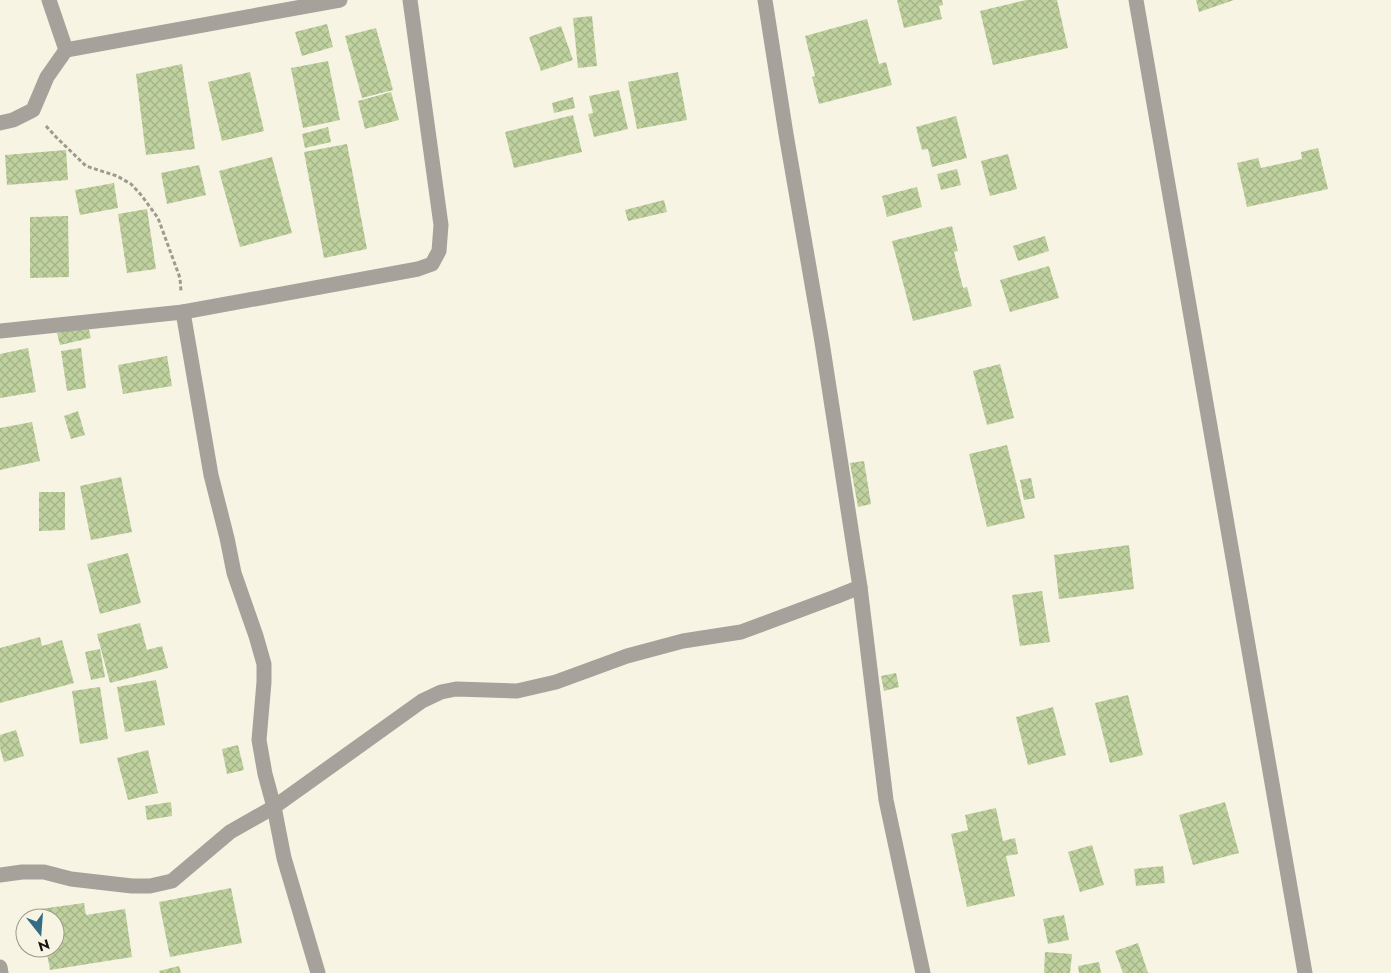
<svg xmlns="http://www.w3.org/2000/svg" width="1391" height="973" viewBox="0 0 1391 973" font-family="Jost,sans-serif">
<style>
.building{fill:url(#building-cross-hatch)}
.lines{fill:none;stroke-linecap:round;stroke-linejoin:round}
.path{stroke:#9d9b8f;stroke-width:3;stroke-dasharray:4 2.5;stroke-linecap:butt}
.street{stroke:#a6a19b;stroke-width:15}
</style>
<defs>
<pattern id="building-cross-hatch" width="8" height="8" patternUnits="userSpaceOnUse" patternTransform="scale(1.25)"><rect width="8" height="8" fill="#bfd19e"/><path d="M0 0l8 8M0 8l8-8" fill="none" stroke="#a3b387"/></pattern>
</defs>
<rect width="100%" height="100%" fill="#f7f4e3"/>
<!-- building -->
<g class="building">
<polygon points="897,0 942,0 943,5 939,6 942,19 904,28"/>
<polygon points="1026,0 1057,0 1068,48 993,65 980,11"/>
<polygon points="1196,0 1234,0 1199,12"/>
<polygon points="592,16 597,66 578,68 573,18"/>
<polygon points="867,19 879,64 886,62 892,85 819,104 812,77 815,76 805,36"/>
<polygon points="327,24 333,47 302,56 295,32"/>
<polygon points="561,26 573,60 541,71 529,37"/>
<polygon points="376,28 393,90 362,98 345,36"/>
<polygon points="328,61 340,120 303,128 291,68"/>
<polygon points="182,64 195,149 146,155 136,74"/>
<polygon points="250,72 264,131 222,141 208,82"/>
<polygon points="678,72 687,120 637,129 628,82"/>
<polygon points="619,90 628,129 594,137 588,114 593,113 589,96"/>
<polygon points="391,92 399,120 365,129 358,101"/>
<polygon points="573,97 575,108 554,113 552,103"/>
<polygon points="573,115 582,152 514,168 505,132"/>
<polygon points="956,116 967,158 932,167 928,149 922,150 916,127"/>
<polygon points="328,127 331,142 305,148 302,134"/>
<polygon points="347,144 367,249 324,258 304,152"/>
<polygon points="1318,148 1328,189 1247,207 1237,163 1258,158 1261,168 1302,159 1301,152"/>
<polygon points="66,150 68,180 7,185 5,155"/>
<polygon points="1008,154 1017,189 990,196 981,161"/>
<polygon points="272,157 292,233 240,247 219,171"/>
<polygon points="199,165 206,195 167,204 161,173"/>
<polygon points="957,169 961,185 941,190 937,174"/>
<polygon points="114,183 118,208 80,215 75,190"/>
<polygon points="917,187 922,207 887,217 882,196"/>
<polygon points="664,200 667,212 628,221 625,210"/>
<polygon points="147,209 156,269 127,273 118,214"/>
<polygon points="68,216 69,277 30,278 30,217"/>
<polygon points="952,226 958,251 954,252 963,288 967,287 972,306 913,321 892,241"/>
<polygon points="1045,236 1049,251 1018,261 1013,246"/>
<polygon points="1049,266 1059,298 1010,312 1000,280"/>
<polygon points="88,326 91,338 60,345 57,333"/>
<polygon points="28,348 36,392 0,398 0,354"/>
<polygon points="81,348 86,388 67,391 61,351"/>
<polygon points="167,356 172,386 123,394 118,365"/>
<polygon points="1000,364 1014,418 987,425 973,371"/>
<polygon points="78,411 85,435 71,439 64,416"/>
<polygon points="32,422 40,461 0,470 0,428"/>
<polygon points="1007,445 1025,518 987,527 969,454"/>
<polygon points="864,461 871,504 858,507 850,463"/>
<polygon points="121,477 132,532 91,540 80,486"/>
<polygon points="1031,478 1035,498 1024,500 1020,480"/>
<polygon points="39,492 65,492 65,530 39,531"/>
<polygon points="1129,545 1134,589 1059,599 1054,555"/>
<polygon points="128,553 141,603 100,614 87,564"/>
<polygon points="1042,591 1050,642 1020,646 1012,595"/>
<polygon points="140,623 147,650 162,646 168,668 110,683 97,634"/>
<polygon points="40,637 42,646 62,640 74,683 0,703 0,648"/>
<polygon points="100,649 105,677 91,680 85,652"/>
<polygon points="896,673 899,687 884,691 881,676"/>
<polygon points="156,680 165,725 125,732 117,687"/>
<polygon points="100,687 108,739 80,744 72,691"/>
<polygon points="1128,695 1143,755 1110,763 1095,703"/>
<polygon points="1053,707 1066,755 1028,765 1016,717"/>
<polygon points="16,730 24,756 4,762 0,748 0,735"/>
<polygon points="238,745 244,770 227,774 222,749"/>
<polygon points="148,750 158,793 128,800 117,758"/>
<polygon points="171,802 172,816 147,820 145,806"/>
<polygon points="1225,802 1239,853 1193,865 1179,815"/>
<polygon points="996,808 1003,841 1015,838 1018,854 1006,856 1015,896 967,907 951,834 968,830 965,815"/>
<polygon points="1092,845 1104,885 1080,892 1068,852"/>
<polygon points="1163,866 1165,883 1136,886 1134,869"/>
<polygon points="231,888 242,943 170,957 159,902"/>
<polygon points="84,903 86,915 125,909 132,957 50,970 46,948 55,948 55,918 42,918 40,909"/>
<polygon points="1064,915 1069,940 1048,944 1043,919"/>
<polygon points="1138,943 1148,973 1123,973 1115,951"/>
<polygon points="1045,952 1072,954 1070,973 1044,973"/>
<polygon points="1099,962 1101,973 1079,973 1078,966"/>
<polygon points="179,966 181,973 160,973 159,971"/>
</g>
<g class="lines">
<!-- path -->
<polyline class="path" points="46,126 56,137 86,166 117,176 131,184 142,196 158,218 180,278 181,291"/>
<!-- street -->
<g class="street">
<polyline points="49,0 66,50"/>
<polyline points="765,0 786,134 822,342 860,587 886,800 923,973"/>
<polyline points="1136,0 1305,973"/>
<polyline points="0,123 13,120 33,110 47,77 66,50 340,0"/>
<polyline points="183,312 211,475 227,538 234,573 256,636 264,664 264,682 259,740 265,774 274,807 284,858 318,973"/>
<polyline points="0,331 183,312 418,269 432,264 439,251 441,225 410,0"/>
<polyline points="0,875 22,872 44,872 71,879 132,886 150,886 172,881 230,832 274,807 422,701 441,692 456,689 517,691 556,682 627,656 683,641 741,632 835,597 860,587"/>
<polyline points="0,967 1,973"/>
</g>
</g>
<!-- north arrow -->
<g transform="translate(40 933) rotate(163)"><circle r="24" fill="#f7f4e3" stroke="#9d9a8e"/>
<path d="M0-4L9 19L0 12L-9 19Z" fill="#326d85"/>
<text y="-8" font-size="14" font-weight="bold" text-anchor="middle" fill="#15140e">N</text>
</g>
</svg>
